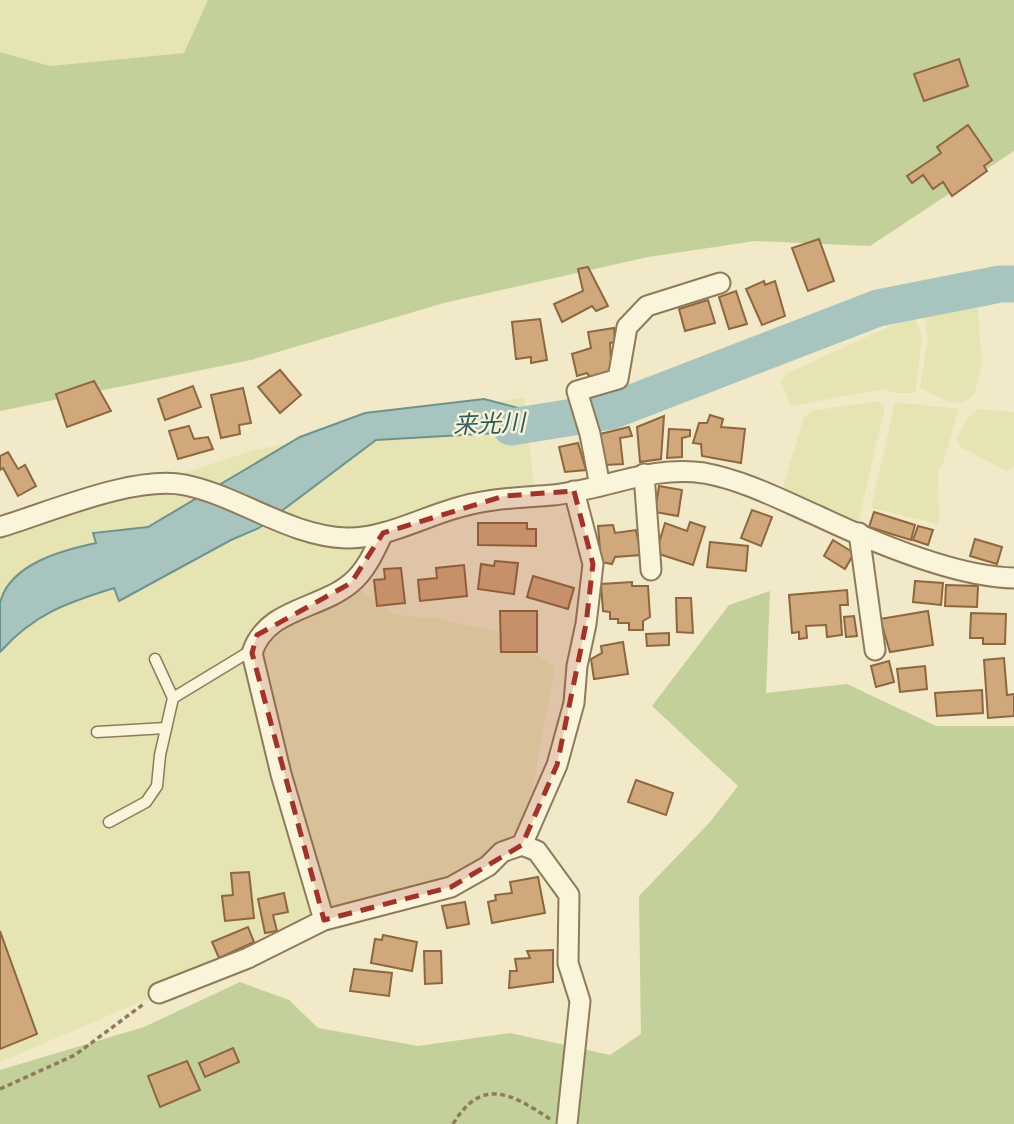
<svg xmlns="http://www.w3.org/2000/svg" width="1014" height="1124" viewBox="0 0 1014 1124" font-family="'Times New Roman','Noto Sans JP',serif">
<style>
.farmland{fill:#e7e4b4}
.green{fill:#c4d09a}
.water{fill:#a8c4bf;stroke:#6e938e;stroke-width:2}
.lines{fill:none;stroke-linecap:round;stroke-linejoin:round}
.river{stroke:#a8c4bf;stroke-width:37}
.building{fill:#d0a87b;stroke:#8e673f;stroke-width:2}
.lane-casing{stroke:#8e7b5b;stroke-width:13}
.street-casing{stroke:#8e7b5b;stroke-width:23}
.path{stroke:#8e7b5b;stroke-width:3.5;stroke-dasharray:5 3.5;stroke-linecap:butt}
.lane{stroke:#faf4db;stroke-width:10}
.street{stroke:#faf4db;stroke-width:19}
.marked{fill:#a03428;fill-opacity:0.2;stroke:#a03428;stroke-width:5;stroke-dasharray:14 9;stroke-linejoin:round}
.labels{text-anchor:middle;stroke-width:5;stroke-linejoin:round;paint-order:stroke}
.water-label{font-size:24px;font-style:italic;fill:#2e5c5e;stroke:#f7f2d7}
</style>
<rect width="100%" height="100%" fill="#f1e9c7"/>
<!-- farmland -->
<g class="farmland">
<polygon points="0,0 208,0 184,53 49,66 0,52"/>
<polygon points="977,302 982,364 974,395 960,403 946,401 920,388 928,339 924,314 929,306"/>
<polygon points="914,315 922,337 915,393 895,393 884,389 791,406 781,381 786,374"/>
<polygon points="524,397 535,495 383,533 351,583 395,615 434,618 492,630 555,667 522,845 418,896 288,926 180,985 0,1062 0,533 254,450"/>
<polygon points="877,401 885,407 858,523 783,487 804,417 812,411"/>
<polygon points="895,402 958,409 943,464 938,471 939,524 871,508"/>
<polygon points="978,409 1014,412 1014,466 1007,471 961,447 957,439 967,419"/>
</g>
<!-- green -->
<g class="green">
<polygon points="208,0 1014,0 1014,151 870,246 755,241 648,257 444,303 251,360 0,411 0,52 50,66 184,53"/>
<polygon points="770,591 766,693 847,684 936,726 1014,726 1014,1124 0,1124 0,1070 144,1027 240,982 289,1000 318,1028 418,1046 510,1033 610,1055 641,1034 639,896 710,822 738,786 652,706 729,605"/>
</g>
<!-- water -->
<path class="water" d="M484,399L561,419L550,430L376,440L259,528L231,540L119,601L114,588C66,603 34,614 0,652C0,637 0,618 0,603C9,564 63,550 96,543L93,533L148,527L300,437L365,413Z"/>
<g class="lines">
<!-- river -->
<polyline class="river" points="511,427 611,411 878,308 1000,284 1014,284"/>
</g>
<!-- building -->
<g class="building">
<polygon points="959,59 968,86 924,101 914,74"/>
<polygon points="968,125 992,160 984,166 987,171 952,196 943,182 933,189 923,175 912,183 907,176 941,153 937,147"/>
<polygon points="819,239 834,281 808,291 792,248"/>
<polygon points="588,267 608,306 596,311 592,306 562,322 554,304 583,291 578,269"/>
<polygon points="764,281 765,285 775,281 785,316 762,325 746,289"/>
<polygon points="736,291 747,324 729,329 719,297"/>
<polygon points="708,300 715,323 685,331 679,309"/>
<polygon points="540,319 547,360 531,363 531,357 516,359 512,322"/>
<polygon points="614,328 615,342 610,343 612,373 591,379 587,373 577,376 572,354 591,348 588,332"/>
<polygon points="280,370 301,395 280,413 258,387"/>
<polygon points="94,381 111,411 67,427 56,394"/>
<polygon points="193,386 201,407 165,420 158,399"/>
<polygon points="243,388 251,423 239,425 240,434 221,438 211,395"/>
<polygon points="710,415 723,419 721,427 745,429 741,463 702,456 701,444 693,443 699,423 707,423"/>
<polygon points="664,416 661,459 640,462 637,427"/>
<polygon points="189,426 194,439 208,437 213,449 178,459 169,431"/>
<polygon points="629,427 632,436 620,438 623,464 605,465 600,434"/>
<polygon points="669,429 690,430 690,436 682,438 682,457 667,458"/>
<polygon points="578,443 586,470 565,472 559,447"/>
<polygon points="8,452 18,469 25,465 36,486 18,496 3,468 0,470 0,456"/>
<polygon points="659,486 682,490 678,516 655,512"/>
<polygon points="752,510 772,517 761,546 741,538"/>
<polygon points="874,512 915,525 911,540 869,527"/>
<polygon points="690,522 705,527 693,565 656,553 665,523 687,531"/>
<polygon points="478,523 527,523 527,529 536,529 536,546 478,545"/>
<polygon points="613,525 615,533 636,530 641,555 615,557 612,564 601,562 598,526"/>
<polygon points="918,526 933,530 928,545 913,540"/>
<polygon points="975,539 1002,547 997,564 970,556"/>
<polygon points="833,540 854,553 845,569 824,556"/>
<polygon points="710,542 748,546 746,571 707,567"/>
<polygon points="495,561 518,563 514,594 478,589 481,564 494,566"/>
<polygon points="464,565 467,596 420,601 418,580 437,578 436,568"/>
<polygon points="401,568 405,603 377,606 374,580 385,579 384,569"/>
<polygon points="533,576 574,588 568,609 527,597"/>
<polygon points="915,581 943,583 941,605 913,602"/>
<polygon points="632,582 632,586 648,586 650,617 643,621 643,630 629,630 629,623 618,623 618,619 610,619 610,612 603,611 601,584"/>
<polygon points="946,585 978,586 977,607 945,606"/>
<polygon points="847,590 848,605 840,605 842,635 827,637 826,625 806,626 807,638 799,639 799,632 792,633 789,595"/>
<polygon points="676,598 691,598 693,633 677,632"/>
<polygon points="500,611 537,611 537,652 501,652"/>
<polygon points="928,611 933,645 890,652 880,619"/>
<polygon points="971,613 1006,614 1005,644 983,644 983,638 970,638"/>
<polygon points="854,616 857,636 846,637 844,617"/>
<polygon points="669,633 669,645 647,646 646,634"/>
<polygon points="623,642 628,674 594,679 591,659 602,653 601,646"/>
<polygon points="1004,658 1007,695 1014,694 1014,716 988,718 984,660"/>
<polygon points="889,661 894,682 876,687 871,666"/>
<polygon points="925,666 927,689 900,692 897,669"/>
<polygon points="982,690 983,713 937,716 935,693"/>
<polygon points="636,780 673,793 666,815 628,802"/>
<polygon points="249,872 254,918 225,921 222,896 233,895 231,873"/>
<polygon points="538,877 545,913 492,923 488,902 496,900 495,895 512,893 510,882"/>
<polygon points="284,893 288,912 273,915 277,931 265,933 258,899"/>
<polygon points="465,902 469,924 447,928 442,906"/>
<polygon points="248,927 254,942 219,958 212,942"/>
<polygon points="0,931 37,1034 0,1049"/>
<polygon points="383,935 417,942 412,971 371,963 375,939 382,940"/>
<polygon points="553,950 553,982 509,988 510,971 517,971 515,959 530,958 527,951"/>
<polygon points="424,951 441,951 442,983 425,984"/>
<polygon points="354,969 392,973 389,996 350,991"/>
<polygon points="233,1048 239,1062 205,1077 199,1063"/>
<polygon points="187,1061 200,1090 160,1107 148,1076"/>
</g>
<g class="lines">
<!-- lane casing -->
<g class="lane-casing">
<g id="lane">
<polyline points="155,659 173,698"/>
<polyline points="97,732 166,728"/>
<polyline points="109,822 146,802 157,786 160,755 173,698 252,650"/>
</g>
</g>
<!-- street casing -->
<g class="street-casing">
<g id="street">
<polyline points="644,474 651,570"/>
<polyline points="600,486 590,434 577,391 618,379 627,327 647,306 720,283"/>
<path d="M0,527C50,512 134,475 185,485C239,496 289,536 346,538C383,539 419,519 453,509C488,498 517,498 553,495C605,490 650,465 704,473C743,480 782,500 818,516C871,541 956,577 1014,578"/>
<polyline points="859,533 875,650"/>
<polyline points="522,845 557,765 574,703 577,666 586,624 593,564 574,491"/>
<path d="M324,920L281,774L252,653C266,608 319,610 351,583C366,571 375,550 383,533"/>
<polyline points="159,993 248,958 324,920 451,887 488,866 502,852 522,845 537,851 569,895 568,963 580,1001 567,1124"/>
</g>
</g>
<!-- path -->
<g class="path">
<polyline points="0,1089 75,1055 145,1003"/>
<path d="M453,1124C482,1076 512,1094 550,1119"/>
</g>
<!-- lane -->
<use href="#lane" class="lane"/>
<!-- street -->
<use href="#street" class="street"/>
</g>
<!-- marked area -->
<path class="marked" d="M574,491L593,564L586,624L557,765L522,845L451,887L324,920L252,653L257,635L351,583L383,533L504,496Z"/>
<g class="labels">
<!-- water labels -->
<g class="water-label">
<text transform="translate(489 424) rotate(-2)" y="8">来光川</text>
</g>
</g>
</svg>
